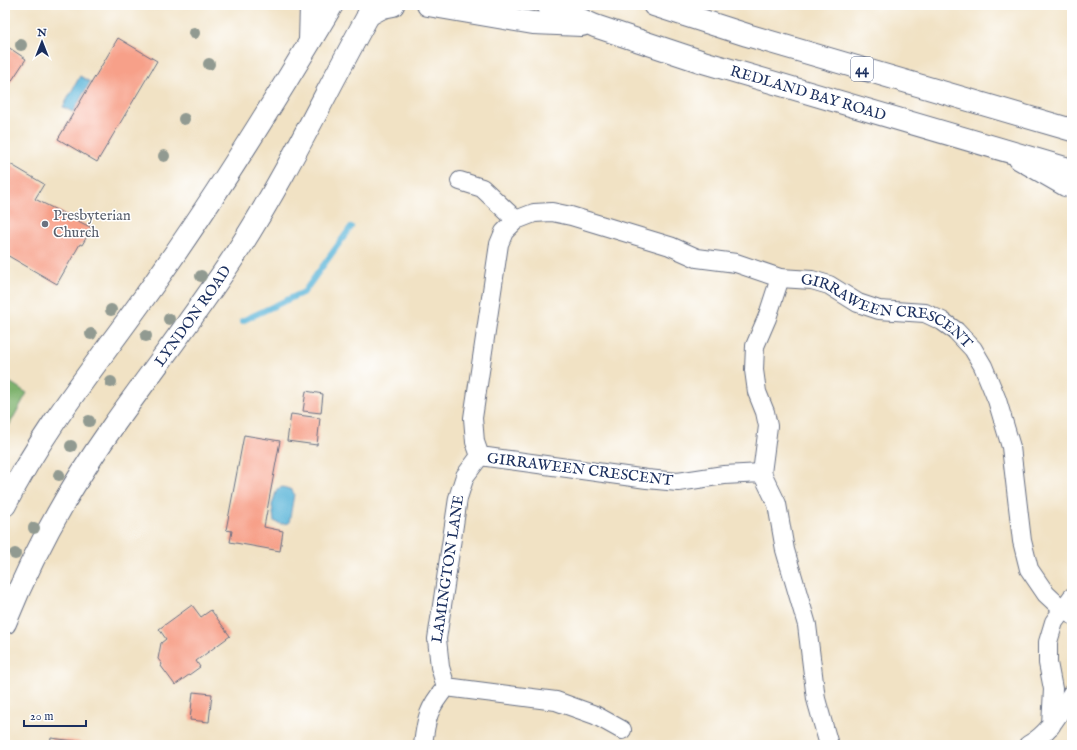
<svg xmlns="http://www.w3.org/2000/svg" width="1077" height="750" viewBox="0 0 1077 750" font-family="'IM FELL English',serif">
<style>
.forest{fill:#7eb26d;stroke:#4c7066}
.water{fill:#5bb5d8;stroke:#3b729b}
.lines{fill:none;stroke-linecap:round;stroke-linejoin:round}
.stream{stroke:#5bb5d8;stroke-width:6}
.building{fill:#f7a089}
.street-casing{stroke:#666e82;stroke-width:20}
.secondary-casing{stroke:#666e82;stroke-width:24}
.primary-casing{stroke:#666e82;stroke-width:24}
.street{stroke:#fff;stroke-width:18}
.secondary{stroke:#fff;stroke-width:22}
.primary{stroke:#fff;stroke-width:22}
.tree{fill:#919a91}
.worship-dot{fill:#6b7280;stroke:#fff;stroke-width:1.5}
.labels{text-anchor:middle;stroke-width:3;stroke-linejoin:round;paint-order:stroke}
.shield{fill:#fff;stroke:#5f6d8e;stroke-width:1}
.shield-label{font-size:14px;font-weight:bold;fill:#1b2f5e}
.street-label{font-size:15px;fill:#1b2f5e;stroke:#fff}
.worship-label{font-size:15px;fill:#5b616d;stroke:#fff;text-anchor:start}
</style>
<rect width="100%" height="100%" fill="#fff"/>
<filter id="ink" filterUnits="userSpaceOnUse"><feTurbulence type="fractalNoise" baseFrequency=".025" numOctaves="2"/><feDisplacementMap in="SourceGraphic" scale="8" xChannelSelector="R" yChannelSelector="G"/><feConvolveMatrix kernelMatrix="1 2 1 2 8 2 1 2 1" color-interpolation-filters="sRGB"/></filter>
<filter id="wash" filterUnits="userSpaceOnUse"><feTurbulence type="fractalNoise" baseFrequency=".012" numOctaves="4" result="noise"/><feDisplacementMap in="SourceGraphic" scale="16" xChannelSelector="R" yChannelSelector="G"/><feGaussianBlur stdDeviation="0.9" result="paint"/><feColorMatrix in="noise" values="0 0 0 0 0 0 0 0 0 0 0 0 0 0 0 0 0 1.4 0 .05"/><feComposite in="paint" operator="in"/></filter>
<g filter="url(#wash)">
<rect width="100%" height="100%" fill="#f1e2c4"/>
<!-- forest -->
<polygon class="forest" points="5,379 27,393 5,433"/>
<!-- water -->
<g class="water">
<polygon points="80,76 90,82 73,112 63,107"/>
<polygon points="283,487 292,490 294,494 289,523 281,524 274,521 272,505 277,489"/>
</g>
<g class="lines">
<!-- stream -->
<polyline class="stream" points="242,321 304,292 351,227"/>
</g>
<g id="blocks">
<!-- building -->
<g class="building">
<polygon points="118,38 157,61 97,162 58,139"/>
<polygon points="5,45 26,59 5,91"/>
<polygon points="5,161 44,184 35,199 92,228 82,245 80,244 57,284 5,254"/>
<polygon points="306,391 323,394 321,413 303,411"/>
<polygon points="291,414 320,418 317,445 287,441"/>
<polygon points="244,435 280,441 264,527 283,531 280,551 230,542 232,531 226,530"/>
<polygon points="192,605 201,617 211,610 230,636 196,661 200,667 175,685 161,666 162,664 158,659 161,643 166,639 159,629"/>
<polygon points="193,692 212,694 209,722 190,720"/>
<polygon points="51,738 98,744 98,745 50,745"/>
</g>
</g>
</g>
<g filter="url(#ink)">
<use href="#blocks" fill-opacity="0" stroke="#666e82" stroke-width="1"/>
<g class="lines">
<!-- street casing -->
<g class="street-casing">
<g id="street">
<polyline points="1018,160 1065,187 1072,189"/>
<polyline points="460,181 482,188 516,220"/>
<polyline points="762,473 768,426 765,412 757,392 754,370 755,346 767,318 780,278"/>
<path id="s1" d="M446,687L440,667L437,639L458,498L465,476L480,456"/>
<polyline points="1051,726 1053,689 1048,663 1048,642 1054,622 1072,597"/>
<path d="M423,745C426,719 428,708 446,687L556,701L595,715L622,730"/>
<path id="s2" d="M829,745L816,699L807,625L785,550L777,504L762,473L724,475L678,482L647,479L480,456L475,442L473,418L499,244L504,232L516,220L534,213L552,212L571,216L670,246L697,258L736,263L780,278L812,280L829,285L858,303L879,310L925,313L942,321L956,331L973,349L983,366L997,400L1011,447L1022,541L1029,569L1046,594L1062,609L1072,615"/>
<path d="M1028,745C1049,734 1060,712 1072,693"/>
</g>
</g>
<!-- secondary casing -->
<g class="secondary-casing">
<g id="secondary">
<path d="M5,505C46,423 106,353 158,278C220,190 277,98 332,5"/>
<path id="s3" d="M5,623C33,553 70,487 113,426C154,368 198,312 237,252C288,173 328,87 374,5"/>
</g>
</g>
<!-- primary casing -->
<g class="primary-casing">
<g id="primary">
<polyline points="428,5 533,23 582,25"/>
<path id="s4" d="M548,5L595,26L703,62L1072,170"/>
<polyline points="654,5 747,35 1072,130"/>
<polyline points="368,15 383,7 393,5"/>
<polyline points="310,41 311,5"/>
</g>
</g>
<!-- street -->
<use href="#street" class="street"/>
<!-- secondary -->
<use href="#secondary" class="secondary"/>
<!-- primary -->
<use href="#primary" class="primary"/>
</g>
<!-- trees -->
<g class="tree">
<circle cx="194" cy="33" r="6"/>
<circle cx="21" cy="45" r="6"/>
<circle cx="209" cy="64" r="6"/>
<circle cx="184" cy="119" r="6"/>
<circle cx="164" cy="156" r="6"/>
<circle cx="201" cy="276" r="6"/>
<circle cx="111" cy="310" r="6"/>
<circle cx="169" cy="319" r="6"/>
<circle cx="91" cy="334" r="6"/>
<circle cx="146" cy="336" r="6"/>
<circle cx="111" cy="382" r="6"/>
<circle cx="89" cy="421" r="6"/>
<circle cx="71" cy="446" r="6"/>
<circle cx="59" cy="475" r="6"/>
<circle cx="34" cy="528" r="6"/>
<circle cx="15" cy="554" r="6"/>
</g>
</g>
<!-- markers -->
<circle class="worship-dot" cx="45" cy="224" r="4"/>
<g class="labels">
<!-- shield labels -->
<rect class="shield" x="851" y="57" width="22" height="24" rx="3"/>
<g class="shield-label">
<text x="862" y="74">44</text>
</g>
<!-- street labels -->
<g class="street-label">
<text dy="5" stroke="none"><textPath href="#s4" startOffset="275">REDLAND BAY ROAD</textPath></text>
<text dy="5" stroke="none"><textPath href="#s2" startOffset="1201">GIRRAWEEN CRESCENT</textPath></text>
<text dy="5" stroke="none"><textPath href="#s3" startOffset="361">LYNDON ROAD</textPath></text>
<text transform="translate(580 469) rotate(7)" y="5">GIRRAWEEN CRESCENT</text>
<text dy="5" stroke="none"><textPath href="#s1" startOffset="120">LAMINGTON LANE</textPath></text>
</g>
<!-- worship labels -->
<g class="worship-label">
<text x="53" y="220">Presbyterian<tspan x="53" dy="17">Church</tspan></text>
</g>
</g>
<!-- margin -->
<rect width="1077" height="750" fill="none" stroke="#fff" stroke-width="20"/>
<!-- north arrow -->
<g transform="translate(42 42)" stroke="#ffffff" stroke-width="3" paint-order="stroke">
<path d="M0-3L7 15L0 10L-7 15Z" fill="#1b2f5e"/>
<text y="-6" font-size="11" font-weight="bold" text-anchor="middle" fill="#1b2f5e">N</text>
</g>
<!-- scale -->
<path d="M24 720v6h62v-6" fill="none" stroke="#1b2f5e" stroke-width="2"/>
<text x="30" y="720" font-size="12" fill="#1b2f5e" stroke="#ffffff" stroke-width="3" paint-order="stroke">20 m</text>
</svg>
